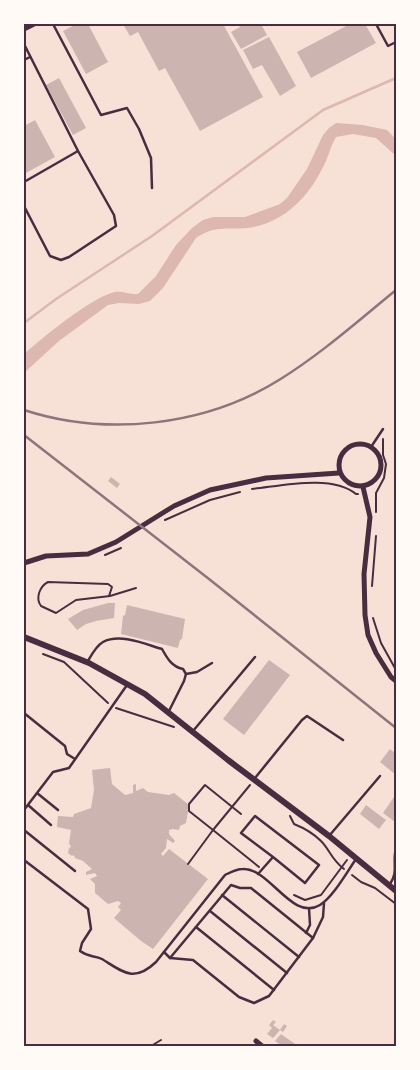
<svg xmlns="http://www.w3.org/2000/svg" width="420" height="1070" viewBox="0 0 420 1070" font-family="'Source Sans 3',sans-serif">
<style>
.water{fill:#dcb8b0}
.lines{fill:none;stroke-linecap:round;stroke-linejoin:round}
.stream{stroke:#dcb8b0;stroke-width:2.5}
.building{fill:#ccb4b1}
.path{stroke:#4a2c40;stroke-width:2}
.service{stroke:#4a2c40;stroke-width:2.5}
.minor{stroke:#4a2c40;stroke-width:5}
.tertiary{stroke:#4a2c40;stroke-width:6}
.rail{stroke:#8f747c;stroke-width:2.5}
.neatline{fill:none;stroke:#4a2c40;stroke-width:2}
</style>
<rect width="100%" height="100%" fill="#f7e1d7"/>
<!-- water -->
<path class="water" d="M336,123L363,125L382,129L387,130L396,139V156L376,138L353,134L336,137C330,147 328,159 322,169C307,199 282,224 247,228C225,230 215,225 196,238L163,288L150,301L139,304L119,303L108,305L59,341L24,373V354C42,338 93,296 115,292C123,291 131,295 138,294L156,276L176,245L192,228L203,220L213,217H245L280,204L287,198L307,169L323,135L329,128Z"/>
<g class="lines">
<!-- stream -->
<polyline class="stream" points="24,323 56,299 152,236 323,110 396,78"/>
</g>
<!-- building -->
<g class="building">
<polygon points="77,24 88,24 108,62 86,74 63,31"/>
<polygon points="123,24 223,24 263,97 200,131 165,68 159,71 138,32 130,36"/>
<polygon points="238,24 261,24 267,35 241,49 231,32 240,27"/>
<polygon points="350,24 365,24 376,43 311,78 297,52"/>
<polygon points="269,37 296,86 280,96 262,65 253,69 243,50"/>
<polygon points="59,78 86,128 73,135 46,85"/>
<polygon points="35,120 55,157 24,174 24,126"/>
<polygon points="111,477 120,484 117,488 108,481"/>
<polygon points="108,603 115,603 114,618 96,621 86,624 77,630 68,619 83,610"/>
<polygon points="127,605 185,619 182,639 180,640 178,648 121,634 123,616 125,615"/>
<polygon points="269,660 290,675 244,735 223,719"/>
<polygon points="390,749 396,754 396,775 380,762"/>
<polygon points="110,768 112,784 125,795 133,793 133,785 136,784 136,791 143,788 148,792 169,795 174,793 189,805 186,823 180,826 179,830 173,829 169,830 169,834 175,841 173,843 167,839 166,848 161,854 163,856 169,849 208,879 153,949 141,941 114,918 121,910 118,907 121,903 118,901 108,904 95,893 95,884 90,879 97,876 95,873 86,875 86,872 92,869 83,861 75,858 74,855 72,856 68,853 69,848 71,847 69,843 71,830 57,827 58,816 73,817 74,814 91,808 94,790 92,770"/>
<polygon points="396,794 396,819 395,822 383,813"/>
<polygon points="366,805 386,820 379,829 360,814"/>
<polygon points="273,1020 276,1022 273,1025 280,1030 273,1038 267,1034 272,1028 269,1025"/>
<polygon points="284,1024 287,1026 283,1032 280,1030"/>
<polygon points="281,1034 288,1039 298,1046 282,1046 275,1041"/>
</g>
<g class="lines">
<!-- path -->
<g class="path">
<path d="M252,489C281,486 332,474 356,494H358"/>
<polyline points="376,512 376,493 384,478 386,464 383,455 383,439"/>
<polyline points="165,520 210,500 240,492"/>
<polyline points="105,555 121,548"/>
<polyline points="372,586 376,536"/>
<path d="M109,596L112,587L108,584L48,582C40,586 35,598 41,606L56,613L76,600L110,596L136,588"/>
<polyline points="373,618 381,643 396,670"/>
<polyline points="43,654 64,662 108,703"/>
<polyline points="116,708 174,727"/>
<polyline points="241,814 205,785 189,804 189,811 213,830 250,785"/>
<path d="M290,816L294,824C304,828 313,833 321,841C330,850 331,859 344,869"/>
<polyline points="188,864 213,830 259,867"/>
<polyline points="352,875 361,882 375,888 396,904"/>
<polyline points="294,895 305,900 321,895 347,860"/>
<polyline points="151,1046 161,1040"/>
</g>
<!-- service -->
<g class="service">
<polyline points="53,24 101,115 127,108 139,129 151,158 152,188"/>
<polyline points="376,24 388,46 396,42"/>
<polyline points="24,44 78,151 114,215 116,226 69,257 61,260 50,256 24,206"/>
<polyline points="24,60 30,57"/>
<polyline points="24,182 78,151"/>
<polyline points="371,447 383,429"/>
<path d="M88,661C92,654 96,646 103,642C120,633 145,644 162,649C167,658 172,667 183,669L186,674L184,681L169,711"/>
<polyline points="186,674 197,672 212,663"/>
<polyline points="24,713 65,746 67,754 75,759"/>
<polyline points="193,731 255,657"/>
<polyline points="255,778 302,720 307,716 343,740"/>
<polyline points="37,793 58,810"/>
<polyline points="28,805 51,825"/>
<polyline points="24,810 53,772 69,768 127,685"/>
<polyline points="24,830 75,871"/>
<polyline points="329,836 380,776"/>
<path d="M24,860L88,909L91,929L82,943L80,951C90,958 94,955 102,959C123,972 134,983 156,962L225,875C231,872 236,869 243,869C270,868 292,922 320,905C333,897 347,872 356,859"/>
<polyline points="258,874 273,857 241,833 255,816 319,865 305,883 273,857"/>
<path d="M390,884C399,871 392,863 396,848"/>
<polyline points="222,895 299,957"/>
<polyline points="210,911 287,973"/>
<polyline points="196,927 274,990"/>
<polyline points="306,933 310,925 309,908"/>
<polyline points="164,952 170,958 193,960 239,997 254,1003 269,996 313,938 323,917 324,903"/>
<polyline points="170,958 231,885 240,888 251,888 313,938"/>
</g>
<!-- minor -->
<g class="minor">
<polyline points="24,29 34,24"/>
<circle cx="360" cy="465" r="21"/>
<polyline points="363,487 370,517 364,574 365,615 368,635 376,653 391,677 396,681"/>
<polyline points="24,563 46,556 88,554 116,542 174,506 210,490 266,478 339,473"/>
<polyline points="256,1041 262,1046"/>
</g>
<!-- tertiary -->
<polyline class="tertiary" points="24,637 89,663 145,694 228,760 329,836 396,891"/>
<!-- rail -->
<g class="rail">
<path d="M24,410C107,437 205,426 279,380C321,354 358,321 396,290"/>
<polyline points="24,435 209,579 396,728"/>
</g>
</g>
<!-- border -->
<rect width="420" height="1070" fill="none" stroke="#fffaf5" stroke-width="50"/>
<rect x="25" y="25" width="370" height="1020" class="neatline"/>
</svg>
